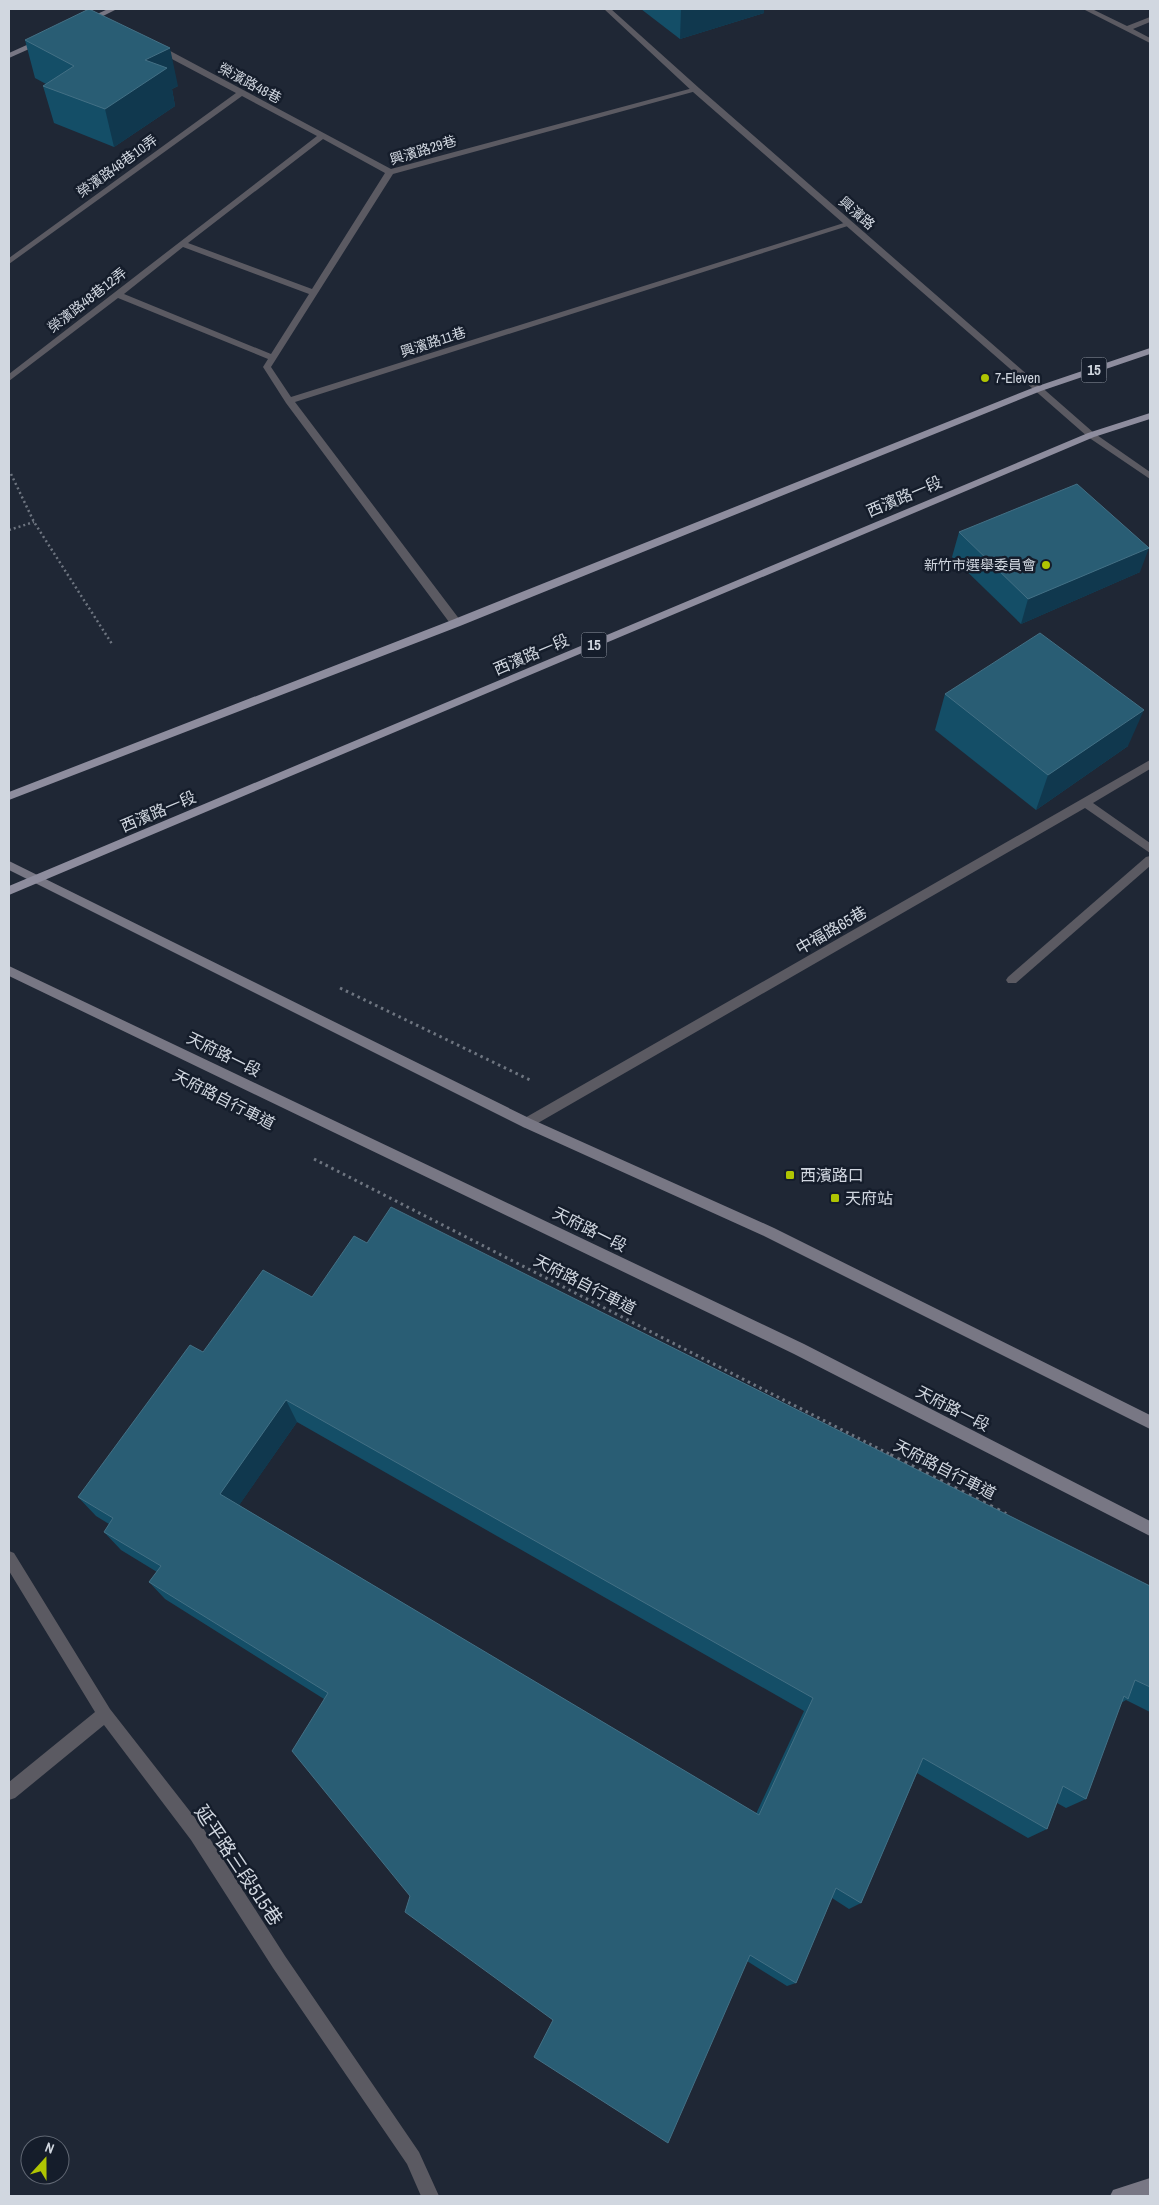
<svg xmlns="http://www.w3.org/2000/svg" width="1159" height="2205" viewBox="0 0 1159 2205" font-family="'Archivo Narrow','Noto Sans TC',sans-serif">
<style>
.lines{fill:none;stroke-linecap:round;stroke-linejoin:round}
.path-far2{stroke:#6e7580;stroke-width:2.5;stroke-dasharray:2 3;stroke-linecap:butt}
.path-far1{stroke:#6e7580;stroke-width:3;stroke-dasharray:2.5 4;stroke-linecap:butt}
.path{stroke:#6e7580;stroke-width:4;stroke-dasharray:3 5;stroke-linecap:butt}
.lane{fill:#5b5a62;fill-rule:evenodd}
.street{fill:#5b5a62;fill-rule:evenodd}
.secondary{fill:#787784;fill-rule:evenodd}
.primary{fill:#8e8d9e;fill-rule:evenodd}
.wall{fill:#144e67;fill-rule:evenodd}
.shaded-wall{fill:#10384e}
.building{fill:#295d74;stroke:#437085;fill-rule:evenodd}
.poi-dot{fill:#b0c502;stroke:#151d2b;stroke-width:2}
.labels{text-anchor:middle;stroke-width:5;stroke-linejoin:round;paint-order:stroke}
.far-street-label{font-size:14px;fill:#d1d7e0;stroke:#151d2b}
.far-poi-label{font-size:14px;fill:#d1d7e0;stroke:#151d2b;text-anchor:start}
.shield{fill:#151d2b;stroke:#999faa;stroke-width:1}
.shield-label{font-size:15px;font-weight:bold;fill:#d1d7e0}
.street-label{font-size:16px;fill:#d1d7e0;stroke:#151d2b}
.poi-label{font-size:16px;fill:#d1d7e0;stroke:#151d2b;text-anchor:start}
.near-street-label{font-size:19px;fill:#d1d7e0;stroke:#151d2b}
</style>
<rect width="100%" height="100%" fill="#1f2735"/>
<g class="lines">
<!-- path-far2 -->
<g class="path-far2">
<polyline points="11,474 34,522 112,644"/>
<polyline points="9,530 34,522"/>
</g>
<!-- path-far1 -->
<g class="path-far1">
<polyline points="340,988 530,1080"/>
<polyline points="314,1159 893,1456"/>
</g>
<!-- path -->
<polyline class="path" points="890,1455 1006,1514"/>
<!-- lane -->
<g class="lane">
<polygon points="1083,9 1092,9 1127,26 1150,17 1150,22 1133,29 1150,38 1150,43"/>
<path d="M153,45H159L391,169L693,88L700,90L393,174L271,367L291,397L847,222L854,224L295,402L460,620L461,623L456,627L452,626L286,403L263,367L268,359L118,298L9,381V374L317,136L242,96L9,264V258L236,93L153,49ZM323,139L385,173L312,289L188,243ZM183,247L309,294L271,354L124,294Z"/>
<polygon points="1150,760 1150,769 1093,803 1150,843 1150,853 1085,808 531,1127 527,1128 523,1127 521,1123 523,1119"/>
<polygon points="9,1551 14,1553 110,1709 203,1828 285,1956 419,2152 439,2196 421,2196 407,2164 273,1968 191,1840 104,1725 15,1798 9,1800 9,1782 95,1712 9,1571"/>
</g>
<!-- street -->
<g class="street">
<polygon points="604,9 611,9 699,88 1094,433 1150,472 1150,479 1088,437 693,92"/>
<polygon points="1150,856 1150,866 1016,983 1008,983 1006,980 1008,977 1146,857"/>
</g>
<!-- secondary -->
<g class="secondary">
<polygon points="108,9 117,9 89,23 82,21"/>
<polygon points="40,39 47,41 9,58 9,53"/>
<polygon points="9,861 531,1119 774,1228 1150,1415 1150,1429 764,1236 523,1127 9,870"/>
<polygon points="9,966 804,1344 1150,1521 1150,1536 794,1354 9,976"/>
<polygon points="1150,2178 1150,2196 1110,2196 1113,2190"/>
</g>
<!-- primary -->
<g class="primary">
<polygon points="1150,348 1150,354 1041,391 460,626 9,800 9,792 452,620 1035,387"/>
<polygon points="1150,413 1150,419 1094,437 9,895 9,886 1088,433"/>
</g>
</g>
<!-- wall -->
<g class="wall">
<polygon points="641,9 764,9 764,13 680,39"/>
<polygon points="25,40 178,86 172,89 175,106 114,147 54,123 43,86 46,84 35,78"/>
<polygon points="959,532 1140,572 1021,624 952,557"/>
<polygon points="945,694 1128,746 1036,810 935,730"/>
<path d="M367,1243L1150,1586V1712L1126,1700L1121,1703L1086,1799L1066,1808L1057,1803L1047,1829L1028,1838L917,1773L861,1903L849,1909L832,1898L796,1983L787,1986L747,1961L553,2020L410,1896L324,1699L165,1599L149,1582L157,1572L121,1550L104,1532L109,1524L96,1516L78,1497L203,1352L312,1297ZM297,1422L804,1711L756,1814L239,1505Z"/>
</g>
<!-- shaded-wall -->
<g class="shaded-wall">
<polygon points="681,9 764,9 764,13 680,39"/>
<polygon points="170,48 178,86 172,89 175,106 114,147 105,109 145,60"/>
<polygon points="1149,548 1140,572 1021,624 1028,599"/>
<polygon points="1144,710 1128,746 1036,810 1048,775"/>
<polygon points="286,1400 297,1422 233,1514 220,1494"/>
</g>
<!-- building -->
<g class="building">
<polygon points="89,9 170,48 145,60 167,68 105,109 43,86 74,66 25,40"/>
<polygon points="1077,484 1149,548 1028,599 959,532"/>
<polygon points="1040,633 1144,710 1048,775 945,694"/>
<path d="M391,1207L1150,1586V1687L1135,1680L1128,1699L1124,1696L1086,1799L1063,1786L1047,1829L923,1758L861,1903L836,1888L796,1983L750,1955L668,2143L534,2057L553,2020L405,1912L410,1896L292,1751L328,1693L149,1582L161,1566L104,1532L113,1518L78,1497L190,1345L203,1352L263,1270L312,1297L354,1236L367,1243ZM286,1400L813,1698L759,1815L220,1494Z"/>
</g>
<!-- markers -->
<g class="poi-dot">
<circle cx="985" cy="378" r="5"/>
<circle cx="1046" cy="565" r="5"/>
<rect x="785" y="1170" width="10" height="10" rx="2.5"/>
<rect x="830" y="1193" width="10" height="10" rx="2.5"/>
</g>
<g class="labels">
<!-- far-street labels -->
<g class="far-street-label">
<text transform="translate(250 83) rotate(28)" y="5">榮濱路48巷</text>
<text transform="translate(423 150) rotate(-17)" y="5">興濱路29巷</text>
<text transform="translate(117 166) rotate(-36)" y="5">榮濱路48巷10弄</text>
<text transform="translate(857 213) rotate(41)" y="5">興濱路</text>
<text transform="translate(87 300) rotate(-38)" y="5">榮濱路48巷12弄</text>
<text transform="translate(433 342) rotate(-18)" y="5">興濱路11巷</text>
</g>
<!-- far-poi labels -->
<g class="far-poi-label">
<text x="995" y="383">7-Eleven</text>
<text x="1036" y="570" text-anchor="end">新竹市選舉委員會</text>
</g>
<!-- shield labels -->
<g class="shield">
<rect x="1081.5" y="357.5" width="25" height="25" rx="4"/>
<rect x="581.5" y="632.5" width="25" height="25" rx="4"/>
</g>
<g class="shield-label">
<text x="1094" y="375">15</text>
<text x="594" y="650">15</text>
</g>
<!-- street labels -->
<g class="street-label">
<text transform="translate(904 496) rotate(-23)" y="6">西濱路一段</text>
<text transform="translate(531 654) rotate(-23)" y="6">西濱路一段</text>
<text transform="translate(158 811) rotate(-23)" y="6">西濱路一段</text>
<text transform="translate(831 930) rotate(-30)" y="6">中福路65巷</text>
<text transform="translate(224 1054) rotate(26)" y="6">天府路一段</text>
<text transform="translate(224 1099) rotate(27)" y="6">天府路自行車道</text>
<text transform="translate(590 1229) rotate(26)" y="6">天府路一段</text>
<text transform="translate(585 1284) rotate(27)" y="6">天府路自行車道</text>
<text transform="translate(953 1408) rotate(27)" y="6">天府路一段</text>
<text transform="translate(945 1469) rotate(27)" y="6">天府路自行車道</text>
</g>
<!-- poi labels -->
<g class="poi-label">
<text x="800" y="1181">西濱路口</text>
<text x="845" y="1204">天府站</text>
</g>
<!-- near-street labels -->
<g class="near-street-label">
<text transform="translate(239 1865) rotate(56)" y="7">延平路三段515巷</text>
</g>
</g>
<!-- border -->
<rect width="1159" height="2205" fill="none" stroke="#d1d7e0" stroke-width="20"/>
<!-- north arrow -->
<g transform="translate(45 2160) rotate(21)"><circle r="24" fill="#151d2b" stroke="#606773"/>
<path d="M0-4L9 19L0 12L-9 19Z" fill="#b0c502"/>
<text y="-8" font-size="14" font-weight="bold" text-anchor="middle" fill="#d1d7e0">N</text>
</g>
</svg>
